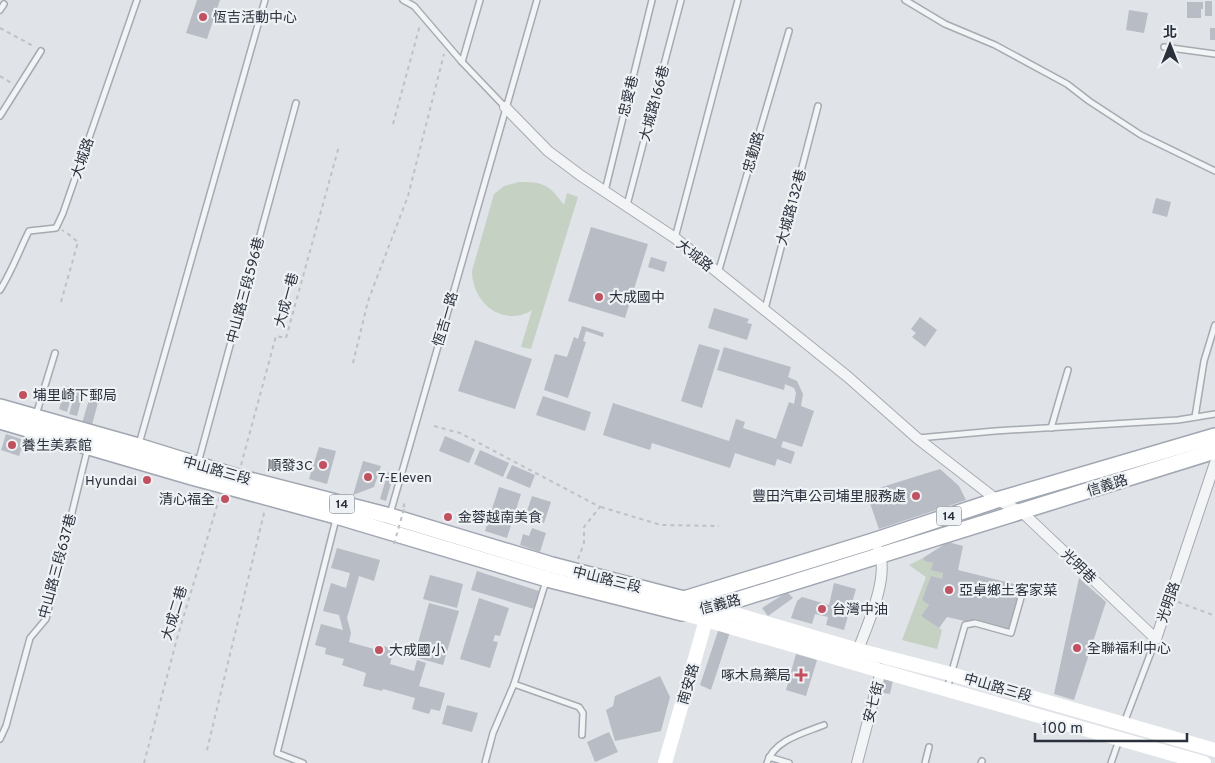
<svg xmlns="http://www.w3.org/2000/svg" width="1215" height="763" viewBox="0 0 1215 763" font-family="Overpass,'Noto Sans TC',sans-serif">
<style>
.green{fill:#c5d1c2}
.building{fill:#b8bcc4}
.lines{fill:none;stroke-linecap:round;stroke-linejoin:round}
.lane-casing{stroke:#a6aab1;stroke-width:8}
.street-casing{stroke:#a6aab1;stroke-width:12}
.primary-casing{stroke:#a0a7b2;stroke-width:18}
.path{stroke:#bec1c6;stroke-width:2;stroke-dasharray:4 4;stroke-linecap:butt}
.lane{stroke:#f2f4f6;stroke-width:5}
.street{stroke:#f2f4f6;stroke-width:10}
.secondary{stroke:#fff;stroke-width:14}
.primary{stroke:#fff;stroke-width:15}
.path-bridge{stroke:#bec1c6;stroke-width:2;stroke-dasharray:4 4;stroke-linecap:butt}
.poi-dot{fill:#c15160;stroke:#eff2f5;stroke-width:2}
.labels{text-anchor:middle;stroke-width:4.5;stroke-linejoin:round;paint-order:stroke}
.shield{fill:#eff2f5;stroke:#656b74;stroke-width:1}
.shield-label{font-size:12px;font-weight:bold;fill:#2a313d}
.poi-label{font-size:14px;fill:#2a313d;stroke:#eff2f5;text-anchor:start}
.street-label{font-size:14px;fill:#2a313d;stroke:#eff2f5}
</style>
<rect width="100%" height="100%" fill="#e0e3e7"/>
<!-- green -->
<g class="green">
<path d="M519,182C545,182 549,185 564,205L567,193L578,197L531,349L521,347L532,310C529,312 525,314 521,315C493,321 472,297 472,271L494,194L504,186Z"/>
<polygon points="923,558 926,561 933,563 932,569 943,573 942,579 931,577 922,600 929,605 921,616 942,630 937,649 902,640 926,577 909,565"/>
</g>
<!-- building -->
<g class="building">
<polygon points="197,0 220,0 207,39 186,33"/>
<rect x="1205" y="1" width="7" height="15"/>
<polygon points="1187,2 1203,2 1203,9 1201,9 1201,18 1187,18"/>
<polygon points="1129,10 1148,13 1144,33 1126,30"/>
<rect x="1210" y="28" width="5" height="12"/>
<polygon points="1156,198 1171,202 1167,217 1152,213"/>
<polygon points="591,227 648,244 625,318 568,301"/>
<polygon points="651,257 667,262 664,272 648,267"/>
<polygon points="714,308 749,319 747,323 752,324 747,340 708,328"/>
<polygon points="920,317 937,330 925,347 912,337 916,333 911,329"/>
<polygon points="582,326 604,333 603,337 586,331 583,341 586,342 568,398 544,390 555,354 567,357 574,337 578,339"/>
<polygon points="475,340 532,359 515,409 458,391"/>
<polygon points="699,344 720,350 702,408 681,401"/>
<polygon points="724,347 791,367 788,377 797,381 803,394 801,406 814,411 802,447 783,441 781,447 795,452 791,464 777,459 775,466 735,453 730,468 652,443 650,450 603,435 613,403 729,441 736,419 745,422 743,428 776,439 789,402 794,404 796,393 794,388 785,384 784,390 717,370"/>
<polygon points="66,386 74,388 67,412 59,409"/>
<polygon points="77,388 84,390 77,416 69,414"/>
<polygon points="91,393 100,395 92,425 82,423"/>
<polygon points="543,396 591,412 585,431 536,415"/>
<polygon points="6,434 24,440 19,456 1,450"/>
<polygon points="445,436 475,449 469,463 439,451"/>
<polygon points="319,447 336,451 327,484 309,479"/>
<polygon points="480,450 509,463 503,477 474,464"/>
<polygon points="363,461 381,466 374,487 353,495"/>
<polygon points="512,465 535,475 530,488 506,478"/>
<polygon points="940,469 959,486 966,500 879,529 866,492"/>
<polygon points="388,472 394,474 386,501 380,499"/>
<polygon points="499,487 521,494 507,538 485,531"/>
<polygon points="532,496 551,502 544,523 525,517"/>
<polygon points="532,528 546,533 540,552 520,545 523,534 529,536"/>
<polygon points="948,542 963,546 958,570 1022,586 1011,632 947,617 939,628 921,616 929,605 922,600 931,576 942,579 943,573 931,570 933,563 925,561 923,558"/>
<polygon points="337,548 380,560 374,581 359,576 347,618 351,633 349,642 374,649 376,644 394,649 390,664 414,671 417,660 426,663 419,686 445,693 440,711 431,709 429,714 412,709 415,698 383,689 382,691 363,686 366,673 342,665 344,659 325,654 326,648 315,645 321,624 343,630 339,615 323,611 331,583 346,588 350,573 331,568"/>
<polygon points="477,571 539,591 534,609 471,590"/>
<polygon points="430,575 463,584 457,608 423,599"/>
<polygon points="1079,578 1106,602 1074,700 1054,694"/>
<polygon points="834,583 856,589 844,630 826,625 828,617 815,614 812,624 791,618 797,601 802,597 829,605"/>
<polygon points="787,592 793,598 768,616 762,608"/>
<polygon points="479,598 509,608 500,636 495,635 493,641 498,642 490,668 460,659"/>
<polygon points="429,603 459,611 443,665 414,657"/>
<polygon points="719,628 730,632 711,690 700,685"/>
<polygon points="796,654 817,660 806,696 786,690"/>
<polygon points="660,676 670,697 661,731 615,741 606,710 613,706 615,696"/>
<polygon points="890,679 893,680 890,694 877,692 879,685 885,680"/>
<polygon points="447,705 478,713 472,732 442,724"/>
<polygon points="609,732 618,752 595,762 587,742"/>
</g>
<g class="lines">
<!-- lane casing -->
<g class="lane-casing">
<g id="lane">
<polyline points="403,0 414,6 462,62 505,107"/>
<polyline points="905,0 945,24 995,45 1067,84 1089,101 1141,135 1215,171"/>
<polyline points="0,10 4,4"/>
<polyline points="1164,47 1215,54"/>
<polyline points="462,62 480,0"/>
<polyline points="0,116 41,51"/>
<polyline points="605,191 652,0"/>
<polyline points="627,205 681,0"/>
<polyline points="675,238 738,0"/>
<polyline points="718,273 789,31"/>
<path d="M0,290C12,271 19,251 29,231L56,228L63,213L137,0"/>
<polyline points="765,309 818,106"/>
<polyline points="36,415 55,353"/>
<polyline points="1195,417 1204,361 1215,325"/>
<polyline points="1051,428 1068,370"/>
<polyline points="918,438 995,431 1178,420 1215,414"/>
<polyline points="139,444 265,0"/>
<polyline points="198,463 296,103"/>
<polyline points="390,514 537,0"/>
<polyline points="514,684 579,707 583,713 582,735"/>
<polyline points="947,689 965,625 975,623 1011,633 1024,587"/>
<polyline points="1124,723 1156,639"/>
<polyline points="0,739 6,726 30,638 46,619 88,447"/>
<polyline points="769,757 789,763"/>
<polyline points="303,763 277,753 336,519"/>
<polyline points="485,763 493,733 514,684 546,581"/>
<path d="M767,763C774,740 804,733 824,725"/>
<polyline points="925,763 929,747"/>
<polyline points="981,763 982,761"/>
<polyline points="1111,763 1119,740"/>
</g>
</g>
<!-- street casing -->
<g class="street-casing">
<g id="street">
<polyline points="505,107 548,151 580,175 675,238 848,377 917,438 997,500 1022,512 1156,639 1215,463"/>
<path d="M857,763L881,671L858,650C867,626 891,574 878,550"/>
</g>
</g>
<!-- primary casing -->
<g class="primary-casing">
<g id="primary">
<polyline points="0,407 138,446 238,477 390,516 552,565 684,599"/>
<polyline points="0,421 192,477 336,516 547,579 682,613 714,607 1215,451"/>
<polyline points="684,599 873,541 997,500 1215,436"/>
</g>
</g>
<!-- path -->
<g class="path">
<polyline points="0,28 35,47"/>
<polyline points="0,76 13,84"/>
<polyline points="393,124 420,25"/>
<polyline points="61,302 78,242 67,233 62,230"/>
<polyline points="353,363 368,301 408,196 444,54"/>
<polyline points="434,426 460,433 600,507 584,527 584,543 578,559"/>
<polyline points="241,465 276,336 286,338 339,146"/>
<polyline points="403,507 405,503 405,507"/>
<polyline points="601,507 661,525 719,526"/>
<polyline points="1178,602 1213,615"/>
<polyline points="207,750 265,509"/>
<polyline points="144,763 178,635 220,496"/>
</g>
<!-- lane -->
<use href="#lane" class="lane"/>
<!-- street -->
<use href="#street" class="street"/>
<!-- secondary -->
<g class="secondary">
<polyline points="708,606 858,650 951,674 1215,750"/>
<polyline points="682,613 881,671 1204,763"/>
<polyline points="665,763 706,620 711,612"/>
</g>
<!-- primary -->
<use href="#primary" class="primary"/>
<!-- path-bridge -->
<polyline class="path-bridge" points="394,544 404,509"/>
</g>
<!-- markers -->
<g class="poi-dot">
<circle cx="203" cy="17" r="5"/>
<circle cx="599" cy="297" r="5"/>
<circle cx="23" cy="395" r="5"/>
<circle cx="12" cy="445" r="5"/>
<circle cx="323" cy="465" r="5"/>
<circle cx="368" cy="477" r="5"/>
<circle cx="147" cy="480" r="5"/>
<circle cx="916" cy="496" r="5"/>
<circle cx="225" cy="499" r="5"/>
<circle cx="448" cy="517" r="5"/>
<circle cx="949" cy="590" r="5"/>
<circle cx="822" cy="609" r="5"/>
<circle cx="1077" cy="648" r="5"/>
<circle cx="379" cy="650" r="5"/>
<path d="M798.5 667.5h5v5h5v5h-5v5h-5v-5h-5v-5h5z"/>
</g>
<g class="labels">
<!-- shield labels -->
<g class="shield">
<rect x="329.5" y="494.5" width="25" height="19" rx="4"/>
<rect x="936.5" y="506.5" width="25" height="19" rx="4"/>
</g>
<g class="shield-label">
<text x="342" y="508">14</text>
<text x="949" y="520">14</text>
</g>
<!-- poi labels -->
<g class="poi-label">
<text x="213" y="22">恆吉活動中心</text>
<text x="609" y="302">大成國中</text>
<text x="33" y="400">埔里崎下郵局</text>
<text x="22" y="450">養生美素館</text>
<text x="313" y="470" text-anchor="end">順發3C</text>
<text x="378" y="482">7-Eleven</text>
<text x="137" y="485" text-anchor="end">Hyundai</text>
<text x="906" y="501" text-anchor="end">豐田汽車公司埔里服務處</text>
<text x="215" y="504" text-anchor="end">清心福全</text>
<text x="458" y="522">金蓉越南美食</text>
<text x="959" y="595">亞卓鄉土客家菜</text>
<text x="832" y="614">台灣中油</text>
<text x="1087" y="653">全聯福利中心</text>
<text x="389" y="655">大成國小</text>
<text x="791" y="680" text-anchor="end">啄木鳥藥局</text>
</g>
<!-- street labels -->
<g class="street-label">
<text transform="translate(628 96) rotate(-76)" y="5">忠愛巷</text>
<text transform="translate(654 103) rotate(-75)" y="5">大城路166巷</text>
<text transform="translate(753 152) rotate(-74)" y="5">忠勤路</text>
<text transform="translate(82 158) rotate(-71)" y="5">大城路</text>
<text transform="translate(791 207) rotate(-75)" y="5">大城路132巷</text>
<text transform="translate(695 255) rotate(39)" y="5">大城路</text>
<text transform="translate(245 290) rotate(-75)" y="5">中山路三段596巷</text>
<text transform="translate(286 300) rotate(-75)" y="5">大成一巷</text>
<text transform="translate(445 319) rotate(-74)" y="5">恆吉一路</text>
<text transform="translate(217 470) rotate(16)" y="5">中山路三段</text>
<text transform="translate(1107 485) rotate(-17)" y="5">信義路</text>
<text transform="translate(57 566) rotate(-75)" y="5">中山路三段637巷</text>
<text transform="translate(1079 566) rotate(44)" y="5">光明巷</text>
<text transform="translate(607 579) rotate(14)" y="5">中山路三段</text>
<text transform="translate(1168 602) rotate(-71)" y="5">光明路</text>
<text transform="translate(720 604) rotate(-14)" y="5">信義路</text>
<text transform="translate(174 613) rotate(-73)" y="5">大成二巷</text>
<text transform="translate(688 684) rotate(-74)" y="5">南安路</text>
<text transform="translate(998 687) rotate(16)" y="5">中山路三段</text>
<text transform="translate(873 702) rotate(-75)" y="5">安七街</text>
</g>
</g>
<!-- north arrow -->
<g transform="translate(1170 45)" stroke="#eff2f5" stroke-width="4" paint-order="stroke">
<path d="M0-4L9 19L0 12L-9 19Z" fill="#2a313d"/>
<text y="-8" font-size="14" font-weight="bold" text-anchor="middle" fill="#2a313d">北</text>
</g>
<!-- scale -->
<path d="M1035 733v8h152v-8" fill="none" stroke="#2a313d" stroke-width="2.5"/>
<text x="1042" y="733" font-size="15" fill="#2a313d" stroke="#eff2f5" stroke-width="4" paint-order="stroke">100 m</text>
</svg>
